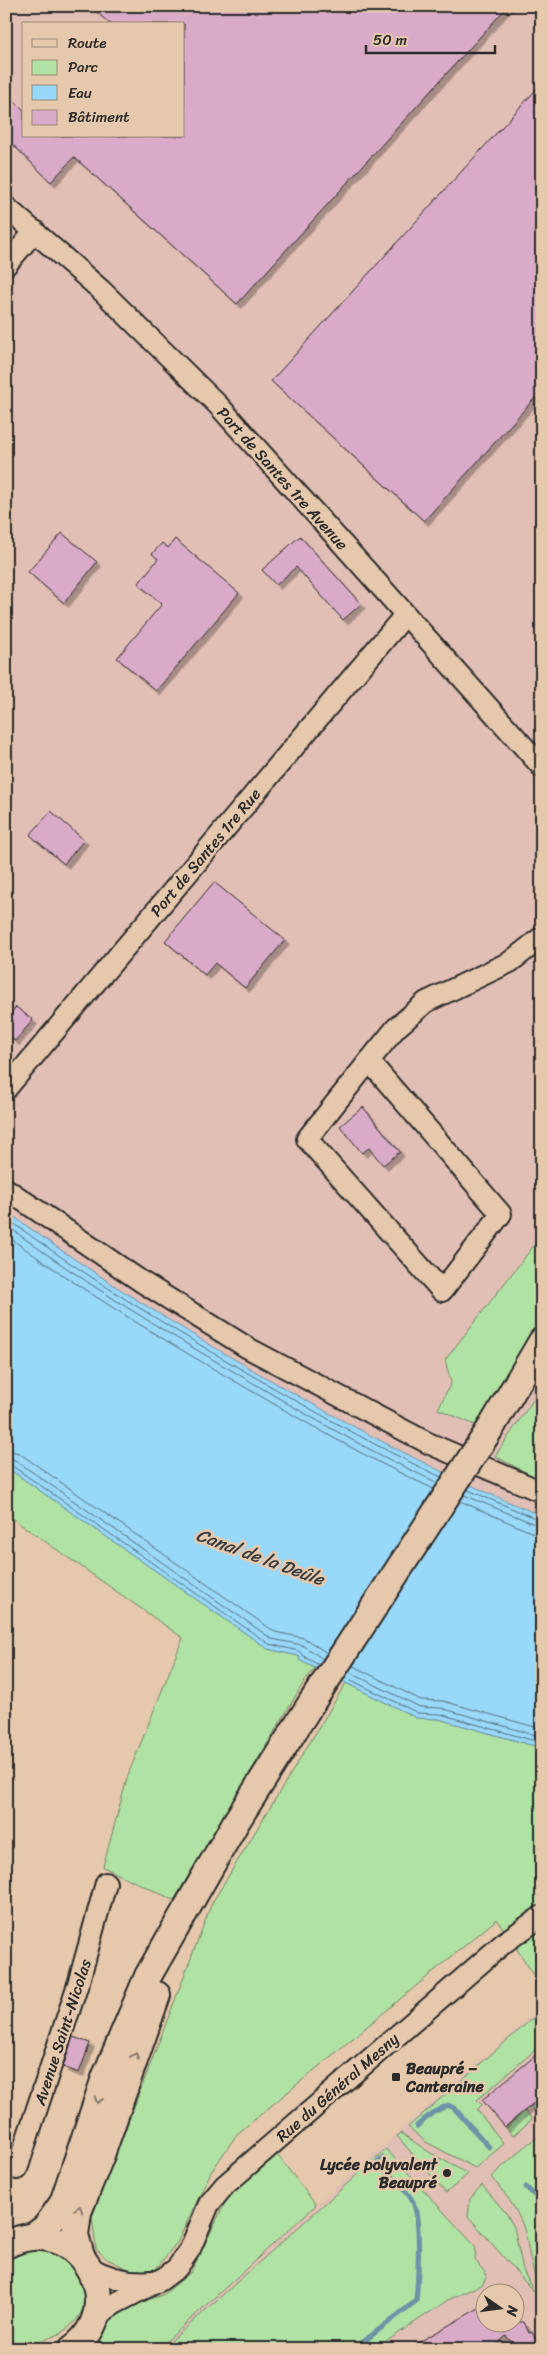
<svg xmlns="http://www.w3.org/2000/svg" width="548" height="2355" viewBox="0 0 548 2355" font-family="Sriracha,sans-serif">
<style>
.built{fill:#e2bfb5;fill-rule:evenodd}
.green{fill:#b0e2a3;stroke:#6e8667}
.water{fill:#98d8f9;stroke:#6c93a7}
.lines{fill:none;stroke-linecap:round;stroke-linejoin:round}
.shore{stroke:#57707d;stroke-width:1}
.stream{stroke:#6c93a7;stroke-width:5}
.building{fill:#daaac9;stroke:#2b2b2b;filter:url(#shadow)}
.minor-casing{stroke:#2b2b2b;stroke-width:24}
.major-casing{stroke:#2b2b2b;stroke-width:30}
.minor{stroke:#e6c8ac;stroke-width:20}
.major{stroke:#e6c8ac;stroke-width:26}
.major-bridge-casing{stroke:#2b2b2b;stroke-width:30;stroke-linecap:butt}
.major-bridge{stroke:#e6c8ac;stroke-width:26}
.oneway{stroke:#887a6c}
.poi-dot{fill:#2b2b2b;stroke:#e6c8ac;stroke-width:2}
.labels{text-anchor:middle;stroke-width:5;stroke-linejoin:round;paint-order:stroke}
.street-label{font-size:16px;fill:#2b2b2b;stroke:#e6c8ac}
.poi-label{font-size:16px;font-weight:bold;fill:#2b2b2b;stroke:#e6c8ac;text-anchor:start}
.water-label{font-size:18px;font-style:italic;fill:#363c40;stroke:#e6c8ac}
</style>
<defs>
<filter id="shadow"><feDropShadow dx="4.5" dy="4.5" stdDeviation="0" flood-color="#0004"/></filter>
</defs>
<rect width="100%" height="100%" fill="#e6c8ac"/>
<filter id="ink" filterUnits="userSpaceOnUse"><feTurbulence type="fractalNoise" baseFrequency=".02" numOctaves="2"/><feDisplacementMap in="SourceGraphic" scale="10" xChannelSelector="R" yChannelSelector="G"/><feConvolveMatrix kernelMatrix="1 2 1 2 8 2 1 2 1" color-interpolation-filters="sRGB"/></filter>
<g filter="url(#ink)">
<!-- built -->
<g class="built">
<path d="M6,6H542V1518L427,1472L6,1244ZM24,24H184V136H24Z"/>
<path d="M542,2007V2349H158L316,2205ZM486,2292H516V2322H486Z"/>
</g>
<!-- green -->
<g class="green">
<polygon points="542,1235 542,1320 475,1425 438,1409 451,1383 445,1360"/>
<polygon points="542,1387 542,1477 540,1480 495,1456"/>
<polygon points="6,1467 268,1649 298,1656 300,1657 299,1660 315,1668 304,1682 174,1900 103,1867 128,1775 183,1638 6,1514"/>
<polygon points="346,1683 417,1718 439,1719 542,1748 542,1987 497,1919 237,2134 211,2172 178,2241 156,2269 135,2272 107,2259 96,2249 92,2217 212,1903"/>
<polygon points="542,2010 542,2044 477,2100 482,2105 477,2110 504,2144 475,2168 426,2142 408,2127"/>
<polygon points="542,2097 542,2110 537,2114 531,2107"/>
<polygon points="525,2111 532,2119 513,2136 506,2128"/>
<polygon points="401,2133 429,2152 468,2174 446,2193 397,2136"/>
<path d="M542,2135V2290C529,2271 530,2247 523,2226C516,2207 504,2192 491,2177L529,2143Z"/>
<polygon points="386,2149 476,2247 475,2260 487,2275 483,2284 448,2300 375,2349 162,2349"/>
<polygon points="275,2152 316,2205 158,2349 101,2349 100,2341 109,2322 123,2308 163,2295 191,2272 229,2195"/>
<polygon points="482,2185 506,2213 514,2227 523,2270 533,2291 468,2216 470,2199"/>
<path d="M27,2248C35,2249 45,2249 54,2252C59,2253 65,2259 69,2263C113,2300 63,2355 6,2339V2257Z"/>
</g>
<!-- water -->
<path class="water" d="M6,1211C85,1269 167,1320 251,1369C346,1424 441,1475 542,1516V1748L439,1719L417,1718L299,1660L300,1657L298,1656L268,1649L6,1467Z"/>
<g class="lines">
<!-- shore -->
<g class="shore">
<path d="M6,1218C85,1276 167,1326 251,1375C314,1411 376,1447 441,1477"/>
<path d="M6,1225C84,1283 165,1332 248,1380C310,1417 372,1453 438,1483"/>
<path d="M6,1235C82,1291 162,1339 243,1386C305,1422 368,1459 434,1489"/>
<polyline points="6,1450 19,1453 275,1632 304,1638 327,1653"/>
<polyline points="6,1457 15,1460 272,1639 302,1645 323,1659"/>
<polyline points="6,1464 11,1465 269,1644 299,1651 306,1658 319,1665"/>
<polyline points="468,1490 542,1521"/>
<polyline points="464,1495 542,1527"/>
<polyline points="460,1501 533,1533 542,1534"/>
<polyline points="353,1666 421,1700 443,1701 542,1729"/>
<polyline points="349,1672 420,1707 441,1708 542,1737"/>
<polyline points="345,1677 418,1713 440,1714 542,1743"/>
</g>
<!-- stream -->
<g class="stream">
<polyline points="417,2126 432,2113 448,2105 454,2108 489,2147"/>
<polyline points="526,2187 542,2203"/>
<path d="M354,2349L416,2301C418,2279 422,2218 412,2200C404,2186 389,2175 377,2163L383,2158"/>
</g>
</g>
<!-- building -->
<g class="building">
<polygon points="90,6 508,6 237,304 74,157 51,182 6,138 6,94 24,110 24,136 184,136 184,24 110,24"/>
<polygon points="542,83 542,390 424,521 271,381"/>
<polygon points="62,533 97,562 64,603 28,572"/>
<polygon points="300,536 361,604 343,620 296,567 276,585 262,570"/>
<polygon points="175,539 239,593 156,691 117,658 162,604 138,584 158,559 152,554 162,543 168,548"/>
<polygon points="51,811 84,840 64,864 30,835"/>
<polygon points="214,882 285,940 245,988 215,963 205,975 165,941"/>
<polygon points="16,1007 33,1020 15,1041 6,1034 6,1019"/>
<polygon points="363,1107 400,1152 383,1165 369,1148 362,1153 340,1126"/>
<polygon points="73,2037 90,2043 79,2073 63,2067"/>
<polygon points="542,2050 542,2096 505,2127 482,2100"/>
<polygon points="486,2304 486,2322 524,2322 529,2333 532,2332 540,2349 518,2349 506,2336 492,2349 407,2349"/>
</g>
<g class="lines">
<!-- minor casing -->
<g class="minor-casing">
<g id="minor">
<polyline points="6,207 101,290 219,406 542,767"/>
<polyline points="6,265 35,231"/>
<polygon points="369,1061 501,1214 442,1291 307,1139"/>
<polyline points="369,1061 396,1028 426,1002 510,962 542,937"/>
<polyline points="6,1089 405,615"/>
<polyline points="6,1189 142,1282 248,1348 428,1443 542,1492"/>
<polyline points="6,2167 17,2169 79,1981 106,1883"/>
<path d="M89,2267C109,2279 131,2283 154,2281"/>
<polyline points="95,2317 116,2303 161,2280 177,2268 190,2249 209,2204 225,2185 505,1942 542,1916"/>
</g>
</g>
<!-- major casing -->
<g class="major-casing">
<g id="major">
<polyline points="492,1426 542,1341"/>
<polyline points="33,2237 46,2227 63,2203 105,2078 148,1976 236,1822 312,1702"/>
<path d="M6,2245C74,2208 134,2304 72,2349"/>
<polyline points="81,2256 75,2235 78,2212 101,2155 157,1995"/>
</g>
</g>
<!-- minor -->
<use href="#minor" class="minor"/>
<!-- major -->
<use href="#major" class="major"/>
<!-- major-bridge casing -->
<g class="major-bridge-casing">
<polyline id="major-bridge" points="312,1702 492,1426"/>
</g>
<!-- major-bridge -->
<use href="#major-bridge" class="major-bridge"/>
</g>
<!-- one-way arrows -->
<defs><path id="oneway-chevron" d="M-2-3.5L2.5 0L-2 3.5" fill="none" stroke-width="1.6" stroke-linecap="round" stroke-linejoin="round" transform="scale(1.25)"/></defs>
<g class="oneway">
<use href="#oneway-chevron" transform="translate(135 2056) rotate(-71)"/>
<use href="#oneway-chevron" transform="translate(98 2100) rotate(109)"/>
<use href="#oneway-chevron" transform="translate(79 2209) rotate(-72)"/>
</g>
</g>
<!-- markers -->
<g class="poi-dot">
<rect x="391" y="2072" width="10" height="10" rx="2.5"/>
<circle cx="447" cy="2173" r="5"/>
</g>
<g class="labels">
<!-- street labels -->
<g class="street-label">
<text transform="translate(283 478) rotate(48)" y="6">Port de Santes 1re Avenue</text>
<text transform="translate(205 852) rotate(-50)" y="6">Port de Santes 1re Rue</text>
<text transform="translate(62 2032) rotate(-72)" y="6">Avenue Saint-Nicolas</text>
<text transform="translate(337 2087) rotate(-41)" y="6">Rue du Général Mesny</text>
</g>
<!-- poi labels -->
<g class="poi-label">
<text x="406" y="2074">Beaupré –<tspan x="406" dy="18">Canteraine</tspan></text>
<text x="437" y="2170" text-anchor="end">Lycée polyvalent<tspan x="437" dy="18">Beaupré</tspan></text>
</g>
<!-- water labels -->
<g class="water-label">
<text transform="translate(260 1557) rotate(20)" y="6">Canal de la Deûle</text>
</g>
</g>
<!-- margin -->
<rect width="548" height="2355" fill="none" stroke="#e6c8ac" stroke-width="25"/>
<rect x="12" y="12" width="523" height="2330" fill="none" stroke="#2b2b2b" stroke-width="2" filter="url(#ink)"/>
<!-- legend -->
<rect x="22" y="22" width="162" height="115" fill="#e6c8ac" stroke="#9b8978"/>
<rect x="32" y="39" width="25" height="8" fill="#e6c8ac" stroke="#9b8978"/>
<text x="68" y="48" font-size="15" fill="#2b2b2b">Route</text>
<rect x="32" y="60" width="25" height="15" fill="#b0e2a3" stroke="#9b8978"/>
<text x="68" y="72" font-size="15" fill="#2b2b2b">Parc</text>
<rect x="32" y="85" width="25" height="15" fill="#98d8f9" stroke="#9b8978"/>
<text x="68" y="98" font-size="15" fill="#2b2b2b">Eau</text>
<rect x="32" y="110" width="25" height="15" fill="#daaac9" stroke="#9b8978"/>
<text x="68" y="122" font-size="15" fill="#2b2b2b">Bâtiment</text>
<!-- north arrow -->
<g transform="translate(500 2308) rotate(104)"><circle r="24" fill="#e6c8ac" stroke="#9b8978"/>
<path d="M0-4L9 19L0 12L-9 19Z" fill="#2b2b2b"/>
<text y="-8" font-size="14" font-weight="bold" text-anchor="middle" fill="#2b2b2b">N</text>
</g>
<!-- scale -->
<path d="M366 45v8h129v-8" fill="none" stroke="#2b2b2b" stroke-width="2.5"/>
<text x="373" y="45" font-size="15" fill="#2b2b2b" stroke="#e6c8ac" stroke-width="4" paint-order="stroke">50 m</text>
</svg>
